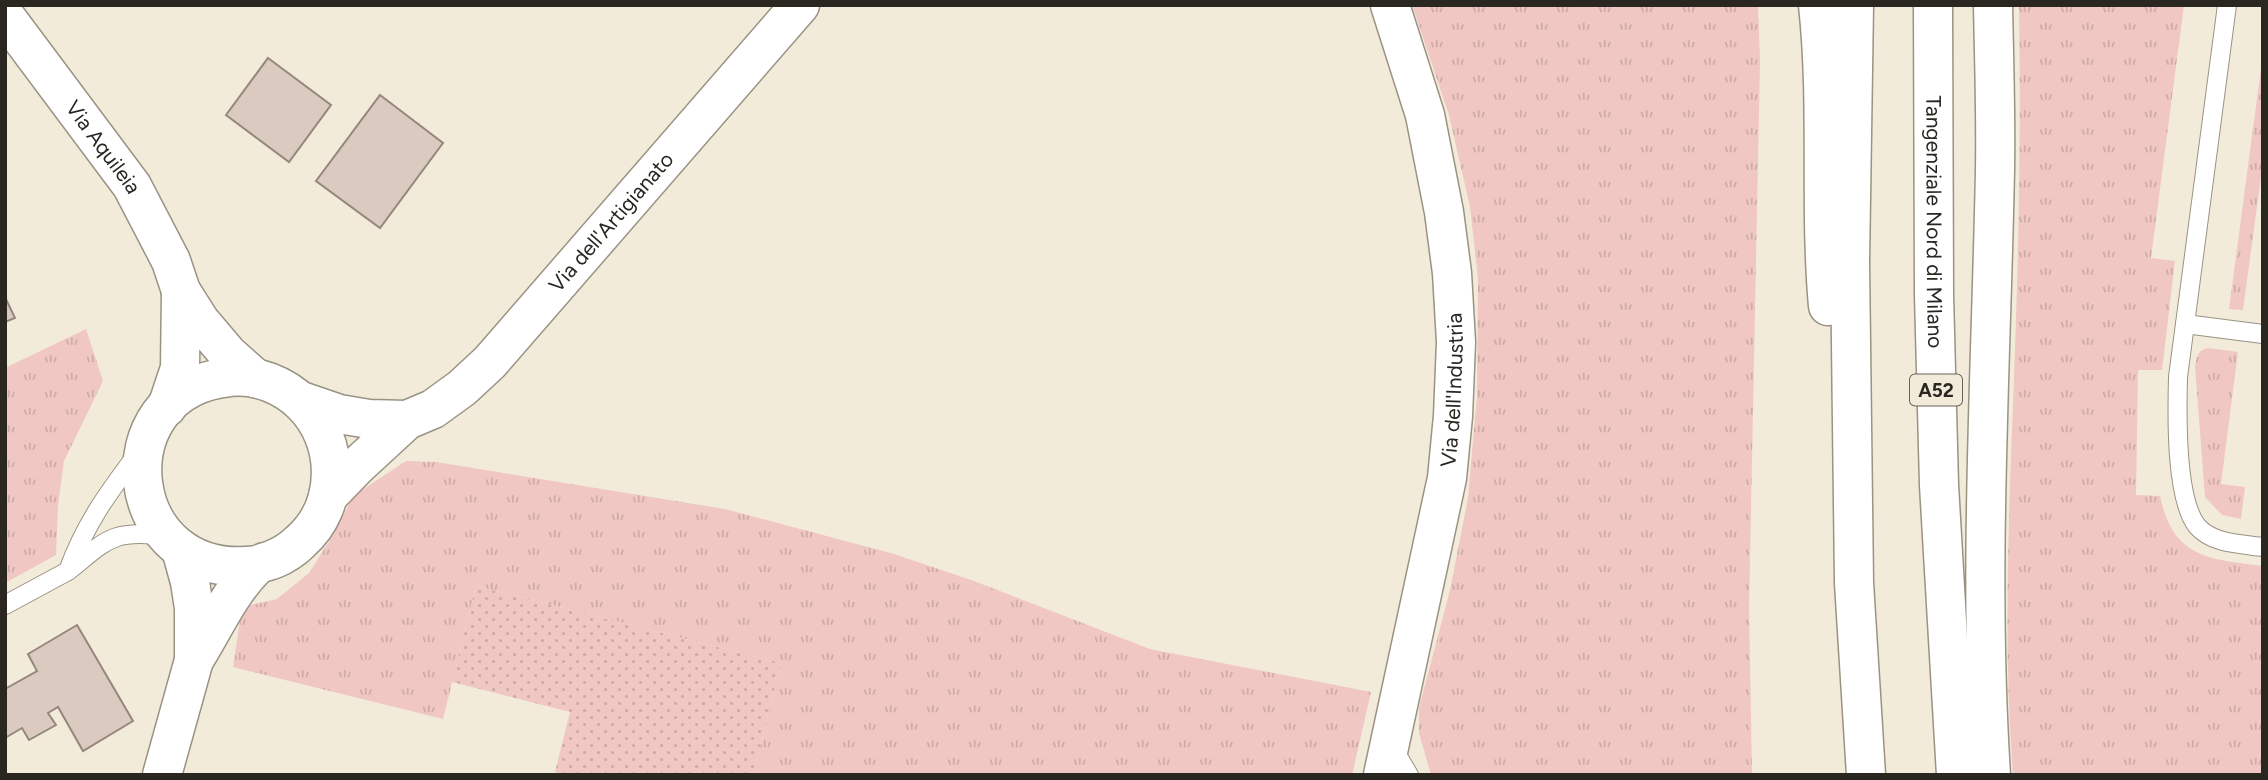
<svg xmlns="http://www.w3.org/2000/svg" width="2268" height="780" viewBox="0 0 2268 780" font-family="Figtree,sans-serif">
<style>
.grass{fill:url(#grass-tufts)}
.garden{fill:url(#garden-dots)}
.building{fill:#dacabf;stroke:#96877d;stroke-width:2}
.lines{fill:none;stroke-linecap:round;stroke-linejoin:round}
.lane-casing{stroke:#9a9283;stroke-width:20}
.secondary-casing{stroke:#9a9283;stroke-width:41}
.highway-casing{stroke:#9a9283;stroke-width:41}
.lane{stroke:#fff;stroke-width:18}
.secondary{stroke:#fff;stroke-width:38}
.highway{stroke:#fff;stroke-width:38}
.labels{text-anchor:middle;stroke-width:5;stroke-linejoin:round;paint-order:stroke}
.shield{fill:#f3ebda;stroke:#666258;stroke-width:2}
.shield-label{font-size:19px;font-weight:bold;fill:#2a2721}
.street-label{font-size:21px;fill:#2a2721;stroke:#f3ebda}
</style>
<defs>
<pattern id="grass-tufts" width="24" height="20" patternUnits="userSpaceOnUse" patternTransform="scale(1.75)"><rect width="24" height="20" fill="#f0c7c3"/><path d="M3 7l-1-3M5 7V3M7 7l1-3M15 17l-1-3M17 17v-4M19 17l1-3" fill="none" stroke="#ceaba7"/></pattern>
<pattern id="garden-dots" width="8" height="8" patternUnits="userSpaceOnUse" patternTransform="scale(1.75)"><rect width="8" height="8" fill="#f0c7c3"/><path d="M2 2h.1M6 6h.1" fill="none" stroke="#ceaba7" stroke-width="1.8" stroke-linecap="round"/></pattern>
</defs>
<rect width="100%" height="100%" fill="#f3ebda"/>
<!-- grass -->
<g class="grass">
<polygon points="1412,5 1758,5 1760,61 1749,608 1752,775 1431,775 1419,733 1419,708 1450,590 1468,498 1477,395 1478,279 1470,207 1449,115"/>
<path d="M2019,5H2184L2151,258L2175,261L2162,370H2138L2136,495L2160,496C2173,558 2208,559 2263,566V775H2013C2002,633 2010,492 2015,350C2019,235 2021,120 2019,5Z"/>
<polygon points="2263,53 2263,162 2243,310 2229,309"/>
<polygon points="86,329 103,381 64,461 58,505 56,555 5,583 5,368"/>
<path d="M2208,348L2238,352L2221,484L2245,487L2241,519L2222,515L2205,497L2195,366C2197,356 2198,350 2208,348Z"/>
<polygon points="406,461 436,462 725,509 894,554 974,581 1150,649 1371,692 1352,775 753,775 781,663 476,586 443,719 233,667 242,607 277,599 309,573 335,532 353,496"/>
</g>
<!-- garden -->
<polygon class="garden" points="476,586 781,663 753,775 565,775 555,772 570,712 452,682"/>
<!-- building -->
<g class="building">
<polygon points="268,58 331,105 289,162 226,115"/>
<polygon points="380,95 443,143 380,228 316,181"/>
<polygon points="5,297 15,318 5,322"/>
<polygon points="77,625 133,721 83,751 58,707 48,713 56,725 29,740 22,728 5,738 5,689 37,671 28,654"/>
</g>
<g class="lines">
<!-- lane casing -->
<g class="lane-casing">
<g id="lane">
<path d="M2227,5L2178,377C2177,413 2175,498 2197,526C2212,544 2241,544 2263,547"/>
<polyline points="2185,324 2263,334"/>
<path d="M138,453C108,493 85,524 68,571C107,540 112,529 165,536"/>
<polyline points="5,605 68,571"/>
<polyline points="1393,748 1409,775"/>
</g>
</g>
<!-- secondary casing -->
<g class="secondary-casing">
<g id="secondary">
<path id="s1" d="M5,16L132,186L171,261L181,291L200,321L228,354L255,378"/>
<polyline points="301,401 339,414 369,419 407,420"/>
<polyline points="167,407 180,368 181,291"/>
<path id="s2" d="M328,496L356,467L407,420L433,409L462,388L490,362L800,5"/>
<path d="M194,660C213,630 229,593 255,567C260,562 268,562 274,559C284,555 293,549 301,541C341,505 340,441 303,404C284,385 256,374 230,377C100,389 119,584 257,565"/>
<polyline points="162,775 194,660 194,608 190,582 181,549"/>
<path id="s3" d="M1383,775L1447,478L1453,416L1456,342L1452,273L1444,212L1425,115L1390,5"/>
</g>
</g>
<!-- highway casing -->
<g class="highway-casing">
<g id="highway">
<path d="M1818,5C1829,105 1819,206 1828,306"/>
<polyline points="1854,5 1850,263 1854,583 1866,775"/>
<path id="s4" d="M1933,5L1934,295L1939,485L1956,775"/>
<path d="M1991,775C1978,573 1991,372 1995,170C1996,115 1994,60 1993,5"/>
</g>
</g>
<!-- lane -->
<use href="#lane" class="lane"/>
<!-- secondary -->
<use href="#secondary" class="secondary"/>
<!-- highway -->
<use href="#highway" class="highway"/>
</g>
<g class="labels">
<!-- shield labels -->
<rect class="shield" x="1910" y="374.5" width="52" height="31" rx="5"/>
<g class="shield-label">
<text x="1936" y="397">A52</text>
</g>
<!-- street labels -->
<g class="street-label">
<text dy="7" stroke="none"><textPath href="#s1" startOffset="164">Via Aquileia</textPath></text>
<text dy="7" stroke="none"><textPath href="#s2" startOffset="397">Via dell'Artigianato</textPath></text>
<text dy="7" stroke="none"><textPath href="#s4" startOffset="217">Tangenziale Nord di Milano</textPath></text>
<text dy="7" stroke="none"><textPath href="#s3" startOffset="392">Via dell'Industria</textPath></text>
</g>
</g>
<!-- border -->
<rect width="2268" height="780" fill="none" stroke="#2a2721" stroke-width="14"/>
</svg>
